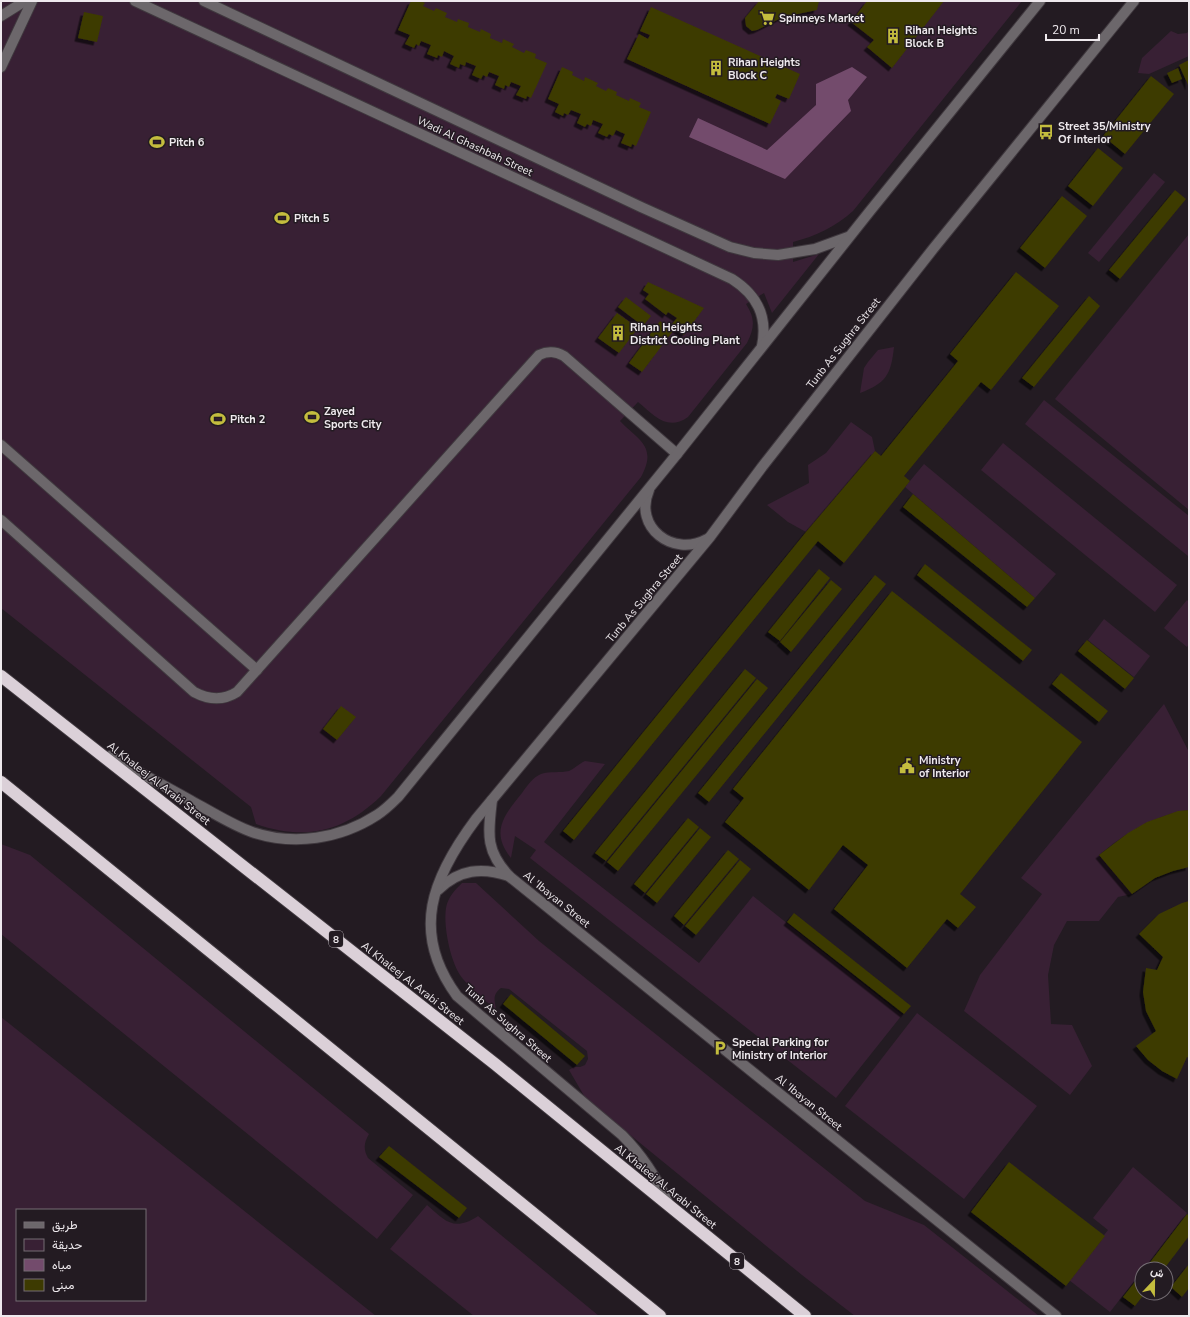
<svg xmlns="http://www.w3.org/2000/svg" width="1190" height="1317" viewBox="0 0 1190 1317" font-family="'Nunito Sans',Vazirmatn,sans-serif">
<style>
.green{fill:#382034;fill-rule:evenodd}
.water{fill:#734b6c}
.building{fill:#3d3a01;filter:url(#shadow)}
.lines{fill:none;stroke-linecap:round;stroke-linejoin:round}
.minor-casing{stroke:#3f383e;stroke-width:12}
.highway-casing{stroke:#3f383e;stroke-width:14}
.minor{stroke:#6c676b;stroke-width:10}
.highway{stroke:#dbd0d8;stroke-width:12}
.labels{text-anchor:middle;stroke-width:3;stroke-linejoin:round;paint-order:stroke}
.shield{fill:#231b22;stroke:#b1abb0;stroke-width:1}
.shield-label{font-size:10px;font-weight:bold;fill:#eee9ed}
.poi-label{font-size:11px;font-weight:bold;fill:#eee9ed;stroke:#231b22;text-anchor:start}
.street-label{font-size:11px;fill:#eee9ed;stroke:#231b22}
</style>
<defs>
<filter id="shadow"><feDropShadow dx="-3.5" dy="3.5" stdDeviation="0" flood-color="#0009"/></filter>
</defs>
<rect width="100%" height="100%" fill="#231b22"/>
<!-- green -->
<g class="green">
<path d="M1,1H1022L853,211C835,227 816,236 793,242V262L819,254L772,313L764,293L746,304C755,318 755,327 747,343L688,417C667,432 654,415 638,402L620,421C638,440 658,446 641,477L381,796C344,832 305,841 256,824L251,807L1,608Z"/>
<polygon points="1189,30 1189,56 1149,74 1138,73 1142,58 1171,31 1178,34 1187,33"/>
<polygon points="1154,173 1165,182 1099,262 1088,253"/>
<polygon points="1189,234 1189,510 1055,399"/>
<path d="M894,347C891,375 886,383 860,393L864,368L868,362L878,350Z"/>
<polygon points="1044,400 1189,516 1188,556 1025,424"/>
<polygon points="851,422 872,437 875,451 806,532 788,522 767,505 809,483 808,465 826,453"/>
<polygon points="1003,443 1177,585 1155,612 981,470"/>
<polygon points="924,464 1056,574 1035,598 905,487"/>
<polygon points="1187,600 1189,602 1189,644 1187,647 1164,628"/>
<polygon points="1104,619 1150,656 1134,677 1088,640"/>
<path d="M1164,704L1189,752V810C1155,815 1125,833 1099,855L1132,894L1118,897L1099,921H1067L1054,945L1048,975L1051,1024L1072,1025L1092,1066L1070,1095L964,1011L980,975L1042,894L1021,878Z"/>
<path d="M585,761L605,764L544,842L699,963L753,896L902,1015L836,1098L530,858L536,850L515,836L511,858C490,832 504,815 522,793C527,786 533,777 541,774C550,771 560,773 569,771C574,769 580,763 585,761Z"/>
<path d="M1,844L30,855L369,1134C364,1143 363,1149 368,1158L413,1195L377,1239L1,934Z"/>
<path d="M462,883H476L539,941L865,1201L924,1225L1039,1316H855L802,1275L586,1099L569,1070L574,1067H580L585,1065L588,1059L587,1051L509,989L501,988C493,994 494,999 496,1009C484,1000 473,991 463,979C451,965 443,927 446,908C448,897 455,890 462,883Z"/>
<polygon points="917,1013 1037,1106 964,1199 845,1106"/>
<path d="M1,1017L376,1316H1ZM17,1210H145V1300H17Z"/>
<polygon points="1133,1167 1187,1213 1144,1269 1142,1269 1142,1271 1110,1312 1069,1280 1108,1230 1093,1218"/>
<path d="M427,1205C445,1221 454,1232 478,1216L599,1316H474L390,1249Z"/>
</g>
<!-- water -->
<polygon class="water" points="852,67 867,77 848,100 851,111 785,179 689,137 698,118 767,150 816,105 816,84"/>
<!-- building -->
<g class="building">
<polygon points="411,1 421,1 425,3 423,6 434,11 436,8 447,13 445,17 457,22 458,19 469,23 468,27 480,32 481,29 491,34 490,38 502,43 503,39 514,44 512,47 524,53 526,50 536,54 535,58 547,63 531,98 527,96 526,99 516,95 521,86 511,82 509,87 505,85 504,89 495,85 499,76 489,72 487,77 483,75 481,79 472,75 476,66 466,62 465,66 460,64 459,68 450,64 454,56 444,51 442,57 438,55 437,58 427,54 431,45 421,41 419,46 416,44 414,48 405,44 410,35 398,30"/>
<polygon points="759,1 819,1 817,10 783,17 757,30 752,31 746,26 745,18"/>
<polygon points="867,1 944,1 892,68 867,47 874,40 851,22"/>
<polygon points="651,7 800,74 789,99 777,94 775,98 781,101 770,124 627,59 639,34 648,39 650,35 640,31"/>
<polygon points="84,12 103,16 97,42 78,38"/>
<polygon points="1189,60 1189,87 1179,65"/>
<polygon points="562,67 573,72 572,75 584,81 585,77 598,83 596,86 606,91 608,88 617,92 616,95 629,101 630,98 641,103 639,107 651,112 636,146 632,144 631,147 621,143 625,134 616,130 613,136 609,134 607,137 598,133 603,124 593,120 591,126 587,124 585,127 577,123 581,114 571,110 568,115 564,113 563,116 555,112 559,104 548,99"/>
<polygon points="1178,68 1182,79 1172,83 1167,73"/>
<polygon points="1151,76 1174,94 1125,154 1103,136"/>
<polygon points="1098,148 1123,168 1093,206 1068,186"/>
<polygon points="1175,190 1186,199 1120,279 1109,270"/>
<polygon points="1062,196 1087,216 1045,268 1020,248"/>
<polygon points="1016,272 1059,306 991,390 981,382 904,476 910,481 844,563 818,541 574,840 563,831 806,532 875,451 881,456 946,376 958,361 950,354"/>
<polygon points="648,282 704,308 684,335 671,325 677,318 668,312 666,315 645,299 649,294 643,290"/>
<polygon points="1089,296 1100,306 1034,387 1022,378"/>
<polygon points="626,297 651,316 643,326 618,307"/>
<polygon points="617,313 638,328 619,353 598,338"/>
<polygon points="660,321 673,331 642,372 629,363"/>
<polygon points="913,494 1035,598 1027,607 903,507"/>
<polygon points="925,564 1032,650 1023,661 917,575"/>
<polygon points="819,569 830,578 780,641 768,632"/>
<polygon points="875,575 886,584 709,802 698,793"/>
<polygon points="831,580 842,589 791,652 780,642"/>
<polygon points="892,591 1082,742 960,894 976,907 958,928 947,919 907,968 834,909 868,865 843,845 809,890 725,822 744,798 733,789"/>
<polygon points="1087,640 1134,678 1125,689 1078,651"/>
<polygon points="745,669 756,678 606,861 595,853"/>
<polygon points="1061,673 1108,711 1099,722 1052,684"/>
<polygon points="757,679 768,688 618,871 607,862"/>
<polygon points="341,706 356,717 337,740 323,729"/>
<polygon points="1189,810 1189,867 1173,871 1155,878 1132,894 1099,855 1128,833 1147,822 1178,811"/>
<polygon points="688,818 699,827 645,893 634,884"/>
<polygon points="700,828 711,837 657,903 646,894"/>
<polygon points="728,850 739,859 684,925 674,916"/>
<polygon points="740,860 751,869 696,935 685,926"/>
<polygon points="1189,901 1189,1058 1187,1057 1177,1079 1162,1071 1148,1060 1136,1046 1156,1031 1146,1011 1143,992 1146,968 1157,970 1163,957 1139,934 1159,914 1182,903"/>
<polygon points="794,913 911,1006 904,1014 787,922"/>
<polygon points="511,994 585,1056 577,1065 503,1004"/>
<polygon points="389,1146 467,1208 459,1218 379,1157"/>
<polygon points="1009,1162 1105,1236 1066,1286 971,1212"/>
<polygon points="1187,1214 1189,1216 1189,1236 1164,1269 1145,1269"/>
<polygon points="1189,1264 1189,1288 1182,1297 1171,1287"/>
<polygon points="1142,1273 1142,1293 1145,1293 1135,1306 1123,1297"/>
</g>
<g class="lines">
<!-- minor casing -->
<g class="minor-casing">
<g id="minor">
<path d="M135,1L732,279C757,295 768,316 762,346"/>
<polyline points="204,1 641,207 730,247 754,253 778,255 815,249 848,237"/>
<polyline points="1,16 25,1"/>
<polyline points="1,67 32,1"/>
<polyline points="1,445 257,670"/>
<path d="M649,490C633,527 673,558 707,539"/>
<path d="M1,520L194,692C209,700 223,701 237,692L539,355C548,351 555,351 564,356L677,454"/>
<path d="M110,756C138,772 167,787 195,803C214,813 232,825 252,832C294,846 340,839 377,815C385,810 392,803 398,797L677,454L870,211L1040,1"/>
<path d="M492,800C488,834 485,851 510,877L1056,1316"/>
<path d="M438,890C459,869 482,867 509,876"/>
<path d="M669,1205C657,1178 643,1156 622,1135L457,996C410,932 432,878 476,819L710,537L762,467L933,249L1134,1"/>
</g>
</g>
<!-- highway casing -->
<g class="highway-casing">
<g id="highway">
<polyline points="1,676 495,1064 805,1316"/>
<polyline points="1,782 660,1316"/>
</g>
</g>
<!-- minor -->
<use href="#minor" class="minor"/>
<!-- highway -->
<use href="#highway" class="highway"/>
</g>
<!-- icons -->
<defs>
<g id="supermarket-bare" transform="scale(1.2)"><path d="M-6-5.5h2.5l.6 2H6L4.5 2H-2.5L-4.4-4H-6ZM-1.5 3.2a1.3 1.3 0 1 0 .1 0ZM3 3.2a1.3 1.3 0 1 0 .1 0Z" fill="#c4bd3e" stroke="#231b22" stroke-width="2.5" paint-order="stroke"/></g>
<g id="building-bare" transform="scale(1.2)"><path d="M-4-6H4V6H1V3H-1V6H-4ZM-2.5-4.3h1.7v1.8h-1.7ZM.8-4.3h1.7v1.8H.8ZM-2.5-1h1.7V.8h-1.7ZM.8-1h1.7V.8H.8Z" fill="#c4bd3e" stroke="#231b22" stroke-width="2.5" paint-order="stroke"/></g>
<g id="bus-bare" transform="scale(1.2)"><path d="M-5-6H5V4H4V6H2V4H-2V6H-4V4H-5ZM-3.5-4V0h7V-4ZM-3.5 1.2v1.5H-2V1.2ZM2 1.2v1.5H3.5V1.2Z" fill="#c4bd3e" stroke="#231b22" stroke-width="2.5" paint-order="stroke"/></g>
<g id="stadium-bare" transform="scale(1.2)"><path d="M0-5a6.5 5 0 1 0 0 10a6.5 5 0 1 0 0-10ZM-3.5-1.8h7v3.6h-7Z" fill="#c4bd3e" stroke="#231b22" stroke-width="2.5" paint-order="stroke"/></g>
<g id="civic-bare" transform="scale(1.2)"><path d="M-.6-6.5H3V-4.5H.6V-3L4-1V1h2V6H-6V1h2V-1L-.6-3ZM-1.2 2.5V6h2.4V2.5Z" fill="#c4bd3e" stroke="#231b22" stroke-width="2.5" paint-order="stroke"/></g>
<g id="parking-bare" transform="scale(1.2)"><path d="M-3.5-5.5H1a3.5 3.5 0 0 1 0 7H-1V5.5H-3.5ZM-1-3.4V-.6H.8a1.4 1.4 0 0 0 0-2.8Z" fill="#c4bd3e" stroke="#231b22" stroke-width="2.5" paint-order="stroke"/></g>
</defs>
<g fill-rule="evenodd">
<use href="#supermarket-bare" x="767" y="18"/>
<use href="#building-bare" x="893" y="36"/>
<use href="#building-bare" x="716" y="68"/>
<use href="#bus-bare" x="1046" y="132"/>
<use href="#stadium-bare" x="157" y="142"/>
<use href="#stadium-bare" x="282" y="218"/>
<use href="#building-bare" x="618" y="333"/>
<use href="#stadium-bare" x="312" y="417"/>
<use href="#stadium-bare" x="218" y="419"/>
<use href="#civic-bare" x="907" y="766"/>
<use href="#parking-bare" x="720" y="1048"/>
</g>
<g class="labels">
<!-- shield labels -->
<g class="shield">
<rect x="329" y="931" width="14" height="16" rx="3"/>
<rect x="730" y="1253" width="14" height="16" rx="3"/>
</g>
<g class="shield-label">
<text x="336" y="943">8</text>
<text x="737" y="1265">8</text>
</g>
<!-- poi labels -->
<g class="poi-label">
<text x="779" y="22">Spinneys Market</text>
<text x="905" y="34">Rihan Heights<tspan x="905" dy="13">Block B</tspan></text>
<text x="728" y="66">Rihan Heights<tspan x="728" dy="13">Block C</tspan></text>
<text x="1058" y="130">Street 35/Ministry<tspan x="1058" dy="13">Of Interior</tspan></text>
<text x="169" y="146">Pitch 6</text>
<text x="294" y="222">Pitch 5</text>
<text x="630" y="331">Rihan Heights<tspan x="630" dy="13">District Cooling Plant</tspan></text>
<text x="324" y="415">Zayed<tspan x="324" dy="13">Sports City</tspan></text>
<text x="230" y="423">Pitch 2</text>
<text x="919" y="764">Ministry<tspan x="919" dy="13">of Interior</tspan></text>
<text x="732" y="1046">Special Parking for<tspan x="732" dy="13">Ministry of Interior</tspan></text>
</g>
<!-- street labels -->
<g class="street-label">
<text transform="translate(475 146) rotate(25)" y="4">Wadi Al Ghashbah Street</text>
<text transform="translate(843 343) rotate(-52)" y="4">Tunb As Sughra Street</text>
<text transform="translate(644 598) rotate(-50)" y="4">Tunb As Sughra Street</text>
<text transform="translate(159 783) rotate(38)" y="4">Al Khaleej Al Arabi Street</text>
<text transform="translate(557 899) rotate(39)" y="4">Al 'Ibayan Street</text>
<text transform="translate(413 983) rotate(38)" y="4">Al Khaleej Al Arabi Street</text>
<text transform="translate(508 1023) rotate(41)" y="4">Tunb As Sughra Street</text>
<text transform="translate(809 1102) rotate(39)" y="4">Al 'Ibayan Street</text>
<text transform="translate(666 1186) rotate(39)" y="4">Al Khaleej Al Arabi Street</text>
</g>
</g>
<!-- border -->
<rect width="1190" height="1317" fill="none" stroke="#eee9ed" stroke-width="4"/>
<!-- legend -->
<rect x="16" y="1209" width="130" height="92" fill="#231b22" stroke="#746d73"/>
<rect x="24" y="1222" width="20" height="6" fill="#6c676b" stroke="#746d73"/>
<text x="52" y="1229" font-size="12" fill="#eee9ed">طريق</text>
<rect x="24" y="1239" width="20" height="12" fill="#382034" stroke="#746d73"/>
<text x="52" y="1249" font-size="12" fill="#eee9ed">حديقة</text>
<rect x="24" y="1259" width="20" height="12" fill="#734b6c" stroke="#746d73"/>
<text x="52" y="1269" font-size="12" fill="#eee9ed">مياه</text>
<rect x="24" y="1279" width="20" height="12" fill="#3d3a01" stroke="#746d73"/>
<text x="52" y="1289" font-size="12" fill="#eee9ed">مبنى</text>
<!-- north arrow -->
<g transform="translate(1154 1281) rotate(22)"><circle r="19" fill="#231b22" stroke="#746d73"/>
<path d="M0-3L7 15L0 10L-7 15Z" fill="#c4bd3e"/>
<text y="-6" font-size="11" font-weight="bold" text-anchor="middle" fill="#eee9ed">ش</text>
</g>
<!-- scale -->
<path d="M1046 34v6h53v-6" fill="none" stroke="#eee9ed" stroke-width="2"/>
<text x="1052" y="34" font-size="12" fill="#eee9ed" stroke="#231b22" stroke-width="3" paint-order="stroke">20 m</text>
</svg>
